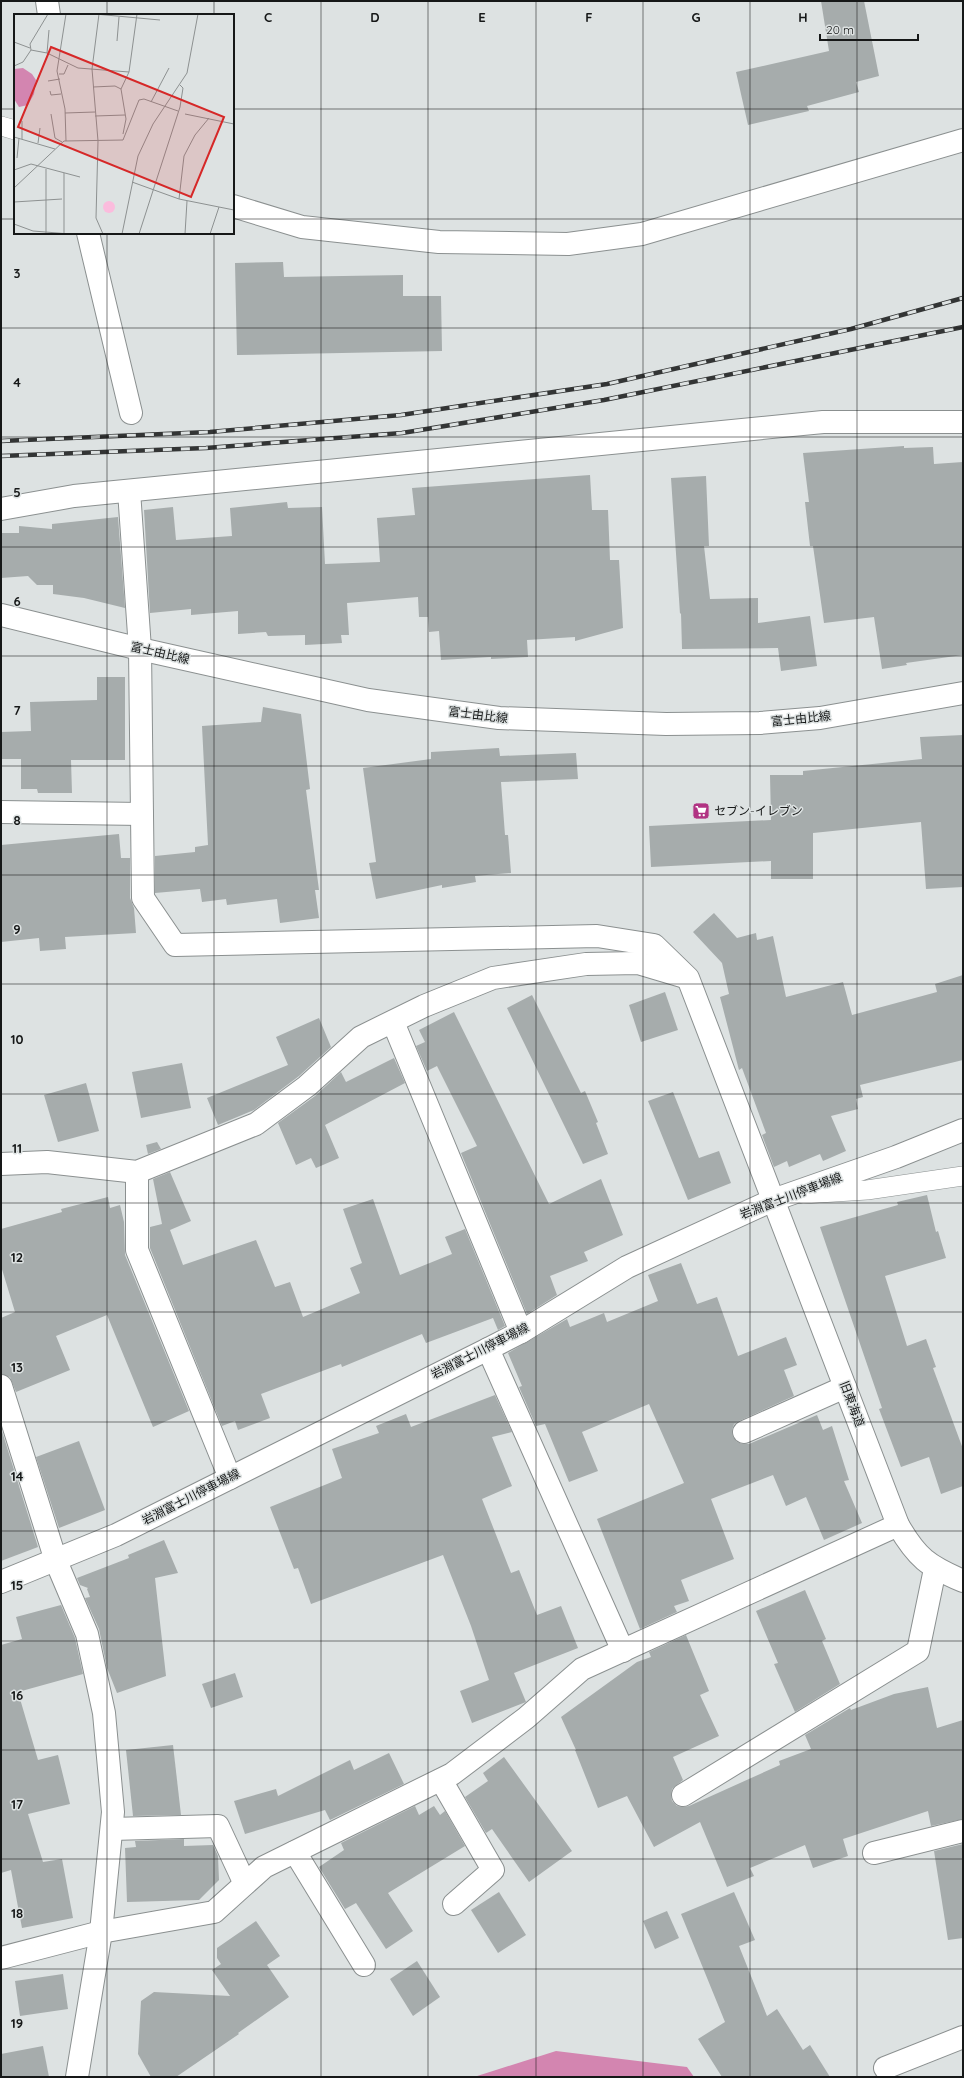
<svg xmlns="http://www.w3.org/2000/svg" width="964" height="2078" viewBox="0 0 964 2078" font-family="Quicksand,'Noto Sans JP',sans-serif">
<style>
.forest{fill:#d385b0}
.building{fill:#a6acac}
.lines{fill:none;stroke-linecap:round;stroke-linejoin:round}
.service-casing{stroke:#8b9090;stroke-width:20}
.minor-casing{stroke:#8b9090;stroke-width:24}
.tertiary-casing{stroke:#8b9090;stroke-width:24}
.secondary-casing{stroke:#8b9090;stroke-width:24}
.service{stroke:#fff;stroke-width:19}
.minor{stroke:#fff;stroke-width:22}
.tertiary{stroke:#fff;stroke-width:22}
.secondary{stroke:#fff;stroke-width:22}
.rail-casing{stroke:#333535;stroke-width:4.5}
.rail{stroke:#dde2e2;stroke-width:3;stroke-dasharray:9;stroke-linecap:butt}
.grid{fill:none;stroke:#161818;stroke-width:1;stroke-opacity:0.55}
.labels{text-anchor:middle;stroke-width:3;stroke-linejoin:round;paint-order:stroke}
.street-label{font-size:12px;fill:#161818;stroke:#dde2e2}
.poi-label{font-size:12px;fill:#161818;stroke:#dde2e2;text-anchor:start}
.inset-road{fill:none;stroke:#8d9191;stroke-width:1}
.view{fill:#d62828;fill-opacity:0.15;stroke:#d62828;stroke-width:2}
.inset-edge{fill:none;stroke:#161818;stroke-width:2}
.grid-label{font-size:13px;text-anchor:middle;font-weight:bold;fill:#161818;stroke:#dde2e2;stroke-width:3;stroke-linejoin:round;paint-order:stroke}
</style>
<rect width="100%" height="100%" fill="#dde2e2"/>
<!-- forest -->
<polygon class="forest" points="556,2051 687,2067 694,2077 474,2077"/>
<!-- building -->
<g class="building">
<polygon points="821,1 864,1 879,76 856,82 859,92 807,106 809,111 748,125 736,72 829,51"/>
<polygon points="283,262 284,277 403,275 403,296 441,296 442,351 237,355 235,263"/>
<polygon points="904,446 904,448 933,447 934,464 963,462 963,655 906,663 907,665 882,669 874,617 824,623 813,546 810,546 805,502 809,502 803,453"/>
<polygon points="590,475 592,510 608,510 610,560 619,560 623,628 575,641 575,637 527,640 528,657 491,659 491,657 441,660 439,631 429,632 428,617 419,617 418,597 347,603 349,635 341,635 342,643 305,645 305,635 268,636 266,632 238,634 238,611 191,615 191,609 150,613 144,510 173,507 176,540 232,536 230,508 287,502 288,508 322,507 325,564 380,562 377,518 415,515 412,488"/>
<polygon points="706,476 709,546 704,546 710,599 758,598 758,623 810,616 817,666 781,671 778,648 682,649 681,613 680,614 671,478"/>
<polygon points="118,517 125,608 84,598 53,594 53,585 37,585 28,576 1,578 1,533 19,533 19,526 52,529 52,524"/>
<polygon points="97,677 125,677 125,760 71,760 72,793 38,793 37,789 21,789 21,759 1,759 1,732 31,731 30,702 97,700"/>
<polygon points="263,707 301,714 310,789 306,790 319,890 315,890 319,918 280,923 277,899 227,905 226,899 202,902 200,889 155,893 155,856 195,852 195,847 208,845 202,726 261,722"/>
<polygon points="963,735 963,887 926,889 921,822 813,833 813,879 771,879 771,861 651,867 649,826 771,820 770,775 803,775 803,771 922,759 920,737"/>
<polygon points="499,748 500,756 576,753 578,779 501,782 505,835 508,835 511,873 475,876 476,882 442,888 442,885 376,899 369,863 376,862 363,768 431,759 431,752"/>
<polygon points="119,834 121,858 130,858 130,898 134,908 136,933 65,937 66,949 40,951 39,938 1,942 1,845"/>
<polygon points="714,913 737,938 756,933 757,940 773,936 786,997 843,982 852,1015 937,992 935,984 963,975 963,1060 860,1085 863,1097 856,1099 858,1109 831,1116 846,1151 823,1161 820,1154 789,1167 787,1161 774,1167 762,1135 766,1133 742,1068 739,1070 720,997 729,994 722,963 693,932"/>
<polygon points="665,992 678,1030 641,1042 629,1005"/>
<polygon points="532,995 581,1093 585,1091 598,1122 596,1123 608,1154 583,1164 507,1008"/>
<polygon points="454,1012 549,1204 601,1179 623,1235 584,1252 588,1261 550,1276 557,1295 527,1314 461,1153 477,1146 437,1066 427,1071 416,1046 425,1042 419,1030"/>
<polygon points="319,1018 331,1047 299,1076 254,1110 218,1125 207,1098 288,1065 276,1037"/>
<polygon points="394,1058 405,1083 325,1125 339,1158 316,1168 311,1158 296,1165 278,1123 315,1096 341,1072 346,1082"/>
<polygon points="182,1063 191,1108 141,1118 132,1072"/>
<polygon points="86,1083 99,1131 58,1142 44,1095"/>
<polygon points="673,1092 699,1158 719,1151 731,1183 688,1200 648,1101"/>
<polygon points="157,1142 161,1149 148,1154 146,1145"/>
<polygon points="170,1172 191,1221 170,1230 183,1265 256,1240 275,1287 290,1282 303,1317 360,1293 350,1268 362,1263 343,1209 373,1199 400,1275 452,1254 445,1237 465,1229 505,1326 498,1330 493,1318 426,1343 422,1334 342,1367 341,1364 261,1394 270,1418 238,1430 235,1421 222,1426 150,1248 150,1227 162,1224 153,1179"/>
<polygon points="927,1195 936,1232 938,1231 946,1258 885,1276 907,1346 926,1339 936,1367 933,1368 963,1449 963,1486 941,1494 929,1457 901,1467 879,1409 882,1408 820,1227 898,1205 897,1202"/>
<polygon points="108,1197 110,1208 120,1205 124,1222 125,1255 189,1411 153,1427 107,1315 56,1336 70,1370 16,1392 10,1377 1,1374 1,1318 15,1312 1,1266 1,1229 62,1212 61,1209"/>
<polygon points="681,1263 697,1304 717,1297 738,1356 786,1337 797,1365 784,1370 794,1396 739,1421 734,1424 732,1430 733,1437 737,1442 742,1444 749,1444 817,1415 823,1430 832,1426 849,1480 844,1481 862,1523 824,1540 806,1497 786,1506 773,1475 711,1499 734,1559 681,1580 689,1601 674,1606 677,1612 640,1629 597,1519 684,1483 649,1404 582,1432 598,1471 569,1482 545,1424 536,1426 519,1387 522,1386 508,1353 567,1319 570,1327 604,1313 607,1322 658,1301 648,1275"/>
<polygon points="495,1395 512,1432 492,1437 512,1486 482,1499 511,1573 519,1570 537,1615 561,1606 578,1648 514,1673 526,1702 472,1723 460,1691 489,1680 471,1626 443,1555 311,1604 298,1568 294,1569 270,1507 342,1478 332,1449 379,1433 376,1426 406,1414 411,1427"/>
<polygon points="1,1428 38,1547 1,1561"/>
<polygon points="79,1441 105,1510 59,1528 36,1457"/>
<polygon points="164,1540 178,1573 155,1578 166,1676 117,1693 107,1668 99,1629 85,1598 90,1597 87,1589 88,1588 80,1585 77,1578 129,1558 128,1555"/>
<polygon points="805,1590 826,1639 822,1641 840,1684 795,1712 774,1664 778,1663 756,1611"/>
<polygon points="61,1605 75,1638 83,1674 18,1692 38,1760 58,1755 70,1804 28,1814 43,1862 62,1859 73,1918 22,1928 11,1870 1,1873 1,1645 22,1639 16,1617"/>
<polygon points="686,1635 709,1691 700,1695 719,1736 673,1757 683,1780 672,1789 671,1796 672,1801 677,1806 683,1807 689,1806 780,1765 779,1761 811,1749 805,1735 850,1708 851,1710 894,1694 928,1687 937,1728 963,1720 963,1819 931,1826 928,1811 843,1839 848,1856 813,1868 805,1845 750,1868 754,1876 727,1887 700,1822 654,1847 627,1796 598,1808 575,1750 576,1750 561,1717 637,1662 651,1657 649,1652"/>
<polygon points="235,1673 243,1697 211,1708 202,1684"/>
<polygon points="173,1745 181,1815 133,1816 126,1750"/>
<polygon points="389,1753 404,1784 330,1820 325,1810 245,1834 234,1801 276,1789 278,1796 350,1760 354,1770"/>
<polygon points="504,1757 572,1851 529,1882 492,1829 486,1833 465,1797 488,1781 483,1773"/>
<polygon points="415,1806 419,1815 434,1806 440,1815 445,1811 465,1846 388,1893 413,1931 386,1949 356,1903 345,1909 319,1867 344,1850 341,1843"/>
<polygon points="184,1839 184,1846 213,1845 218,1856 219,1880 199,1900 127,1902 125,1848 136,1847 135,1841"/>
<polygon points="963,1844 963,1938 948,1940 934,1851"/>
<polygon points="499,1892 526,1935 498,1953 471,1910"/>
<polygon points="734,1892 755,1940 739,1946 767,2016 777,2009 803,2050 810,2045 830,2077 722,2077 698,2039 725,2022 681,1914"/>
<polygon points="667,1911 679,1938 655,1949 643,1921"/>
<polygon points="256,1921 280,1956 267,1965 289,1997 238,2033 239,2034 176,2077 151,2077 138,2054 141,2001 154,1992 230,1996 212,1970 221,1964 217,1958 217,1948"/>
<polygon points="417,1961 440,1997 413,2016 390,1979"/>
<polygon points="63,1974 68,2009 20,2016 15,1981"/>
<polygon points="43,2046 49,2077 1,2077 1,2054"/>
</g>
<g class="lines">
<!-- service casing -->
<g class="service-casing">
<g id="service">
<polyline points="1,126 15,130"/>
<polyline points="803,1194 867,1190 963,1176"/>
</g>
</g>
<!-- minor casing -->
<g class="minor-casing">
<g id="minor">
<polyline points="47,1 49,15"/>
<polyline points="88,233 131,413"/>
<path d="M129,491L140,649L143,898L175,945L597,936L654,945L688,978L898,1525C917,1558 928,1566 963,1581"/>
<polyline points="1,509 74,496 823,422 963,422"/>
<polyline points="1,812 142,814"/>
<polyline points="393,1022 521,1332"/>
<polyline points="1,1164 47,1162 137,1172 256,1124 307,1086 361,1037 424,1006 493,978 586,964 638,963 685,977"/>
<polyline points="137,1172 137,1250 230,1478"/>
<polyline points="488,1349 623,1651"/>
<polyline points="1,1386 56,1561 87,1634 104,1713 113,1812 101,1932 77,2077"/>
<polyline points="744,1432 845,1387"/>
<polyline points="441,1780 493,1870 454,1904"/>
<polyline points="683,1795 918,1651 935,1569"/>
<polyline points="112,1829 218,1826 245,1884"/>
<polyline points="295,1852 364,1965"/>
<polyline points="874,1853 963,1831"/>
<polyline points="1,1958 101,1932 214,1912 264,1867 452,1774 526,1718 582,1669 898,1525"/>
<polyline points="885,2068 963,2037"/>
</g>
</g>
<!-- tertiary casing -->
<g class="tertiary-casing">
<polyline id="tertiary" points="233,206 302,227 439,242 568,244 642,234 963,140"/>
</g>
<!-- secondary casing -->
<g class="secondary-casing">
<g id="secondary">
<polyline points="1,615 140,649 368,700 499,718 666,724 760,723 820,718 963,693"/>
<polyline points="1,1582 116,1535 488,1349 521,1332 627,1267 773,1200 896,1157 963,1130"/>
</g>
</g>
<!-- service -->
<use href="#service" class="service"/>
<!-- minor -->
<use href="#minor" class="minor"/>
<!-- tertiary -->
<use href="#tertiary" class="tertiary"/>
<!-- secondary -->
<use href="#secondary" class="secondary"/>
<!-- rail casing -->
<g class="rail-casing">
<g id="rail">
<polyline points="1,441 210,432 401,415 607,384 851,329 963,298"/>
<polyline points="1,456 206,448 402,433 604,400 963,327"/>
</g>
</g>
<!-- rail -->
<use href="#rail" class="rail"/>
</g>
<!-- grid -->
<path class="grid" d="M107,1V15M214,1V15M321,1V2077M428,1V2077M536,1V2077M643,1V2077M750,1V2077M857,1V2077M1,109H15M233,109H963M1,219H15M233,219H963M107,233V2077M214,233V2077M1,328H963M1,437H963M1,547H963M1,656H963M1,766H963M1,875H963M1,984H963M1,1094H963M1,1203H963M1,1312H963M1,1422H963M1,1531H963M1,1641H963M1,1750H963M1,1859H963M1,1969H963"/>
<!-- icons -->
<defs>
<g id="supermarket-square" transform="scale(0.9)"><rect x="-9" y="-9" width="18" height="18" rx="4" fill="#b13383" stroke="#dde2e2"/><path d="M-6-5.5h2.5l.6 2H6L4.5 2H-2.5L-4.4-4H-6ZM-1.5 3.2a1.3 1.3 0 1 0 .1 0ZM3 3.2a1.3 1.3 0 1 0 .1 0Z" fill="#fff"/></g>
</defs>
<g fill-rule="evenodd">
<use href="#supermarket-square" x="701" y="811"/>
</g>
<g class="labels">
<!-- street labels -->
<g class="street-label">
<text transform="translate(160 653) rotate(13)" y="4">富士由比線</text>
<text transform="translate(478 715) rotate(7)" y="4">富士由比線</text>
<text transform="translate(801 719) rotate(-6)" y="4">富士由比線</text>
<text transform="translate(791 1196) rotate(-21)" y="4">岩淵富士川停車場線</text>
<text transform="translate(480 1351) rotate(-27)" y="4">岩淵富士川停車場線</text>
<text transform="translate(852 1404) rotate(69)" y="4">旧東海道</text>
<text transform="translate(191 1497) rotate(-27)" y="4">岩淵富士川停車場線</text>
</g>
<!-- poi labels -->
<g class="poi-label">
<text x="714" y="815">セブン-イレブン</text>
</g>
</g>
<!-- overview -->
<g transform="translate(14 14)">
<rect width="220" height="220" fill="#dde2e2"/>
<path d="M89 193a6 6 0 1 1 12 0a6 6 0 1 1-12 0Z" fill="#fbbcdd"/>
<path d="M9,54L18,60L22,66L20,80L14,91L5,93L0,85V55Z" fill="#d385b0"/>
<path class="inset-road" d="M34,0L16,30L17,36L33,39L64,54L115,58M52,0L43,57L51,95L52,127M81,0L146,6M85,0L78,55L84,127L82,204L89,220M103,27L105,3M0,28L16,34M33,39L35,16M0,52L9,48L17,36M45,60H50L54,51M34,67L46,65M79,73L101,72L107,75M36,77L37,81L47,80M137,88L155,54M51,99L81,98M37,100L41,124L48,128M171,100L220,110M81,102L111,101M8,107V125M109,120L112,105L107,75L115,58L123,0M0,123L41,135M24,129L26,114M3,144L5,124M32,155V220M0,156L17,150L66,163M50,159V219M118,168L165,185L220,196M0,174L50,127L109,126L125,86L130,85L164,97M165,185L170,142L181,121L195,104M0,188L48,185M0,210L19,217L56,220M108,220L124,142L139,110L173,59L184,0M125,220L166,93L169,74L166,71M171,220L173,187M196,220L205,193"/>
<path class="view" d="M37,33L210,103L177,183L4,113Z"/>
<rect width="220" height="220" class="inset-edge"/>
</g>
<g class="grid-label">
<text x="268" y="22">C</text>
<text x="375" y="22">D</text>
<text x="482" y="22">E</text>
<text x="589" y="22">F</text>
<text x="696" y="22">G</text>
<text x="803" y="22">H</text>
<text x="17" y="278">3</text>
<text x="17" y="387">4</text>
<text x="17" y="497">5</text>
<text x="17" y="606">6</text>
<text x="17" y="715">7</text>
<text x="17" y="825">8</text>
<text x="17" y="934">9</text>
<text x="17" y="1044">10</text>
<text x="17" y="1153">11</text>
<text x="17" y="1262">12</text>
<text x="17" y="1372">13</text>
<text x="17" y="1481">14</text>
<text x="17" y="1590">15</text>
<text x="17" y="1700">16</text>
<text x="17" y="1809">17</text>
<text x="17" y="1918">18</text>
<text x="17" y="2028">19</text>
</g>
<!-- border -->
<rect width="964" height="2078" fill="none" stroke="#161818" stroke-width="4"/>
<!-- scale -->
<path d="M820 34v6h98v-6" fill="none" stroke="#161818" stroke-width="2"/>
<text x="826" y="34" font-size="12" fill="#161818" stroke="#dde2e2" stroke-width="3" paint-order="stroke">20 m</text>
</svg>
